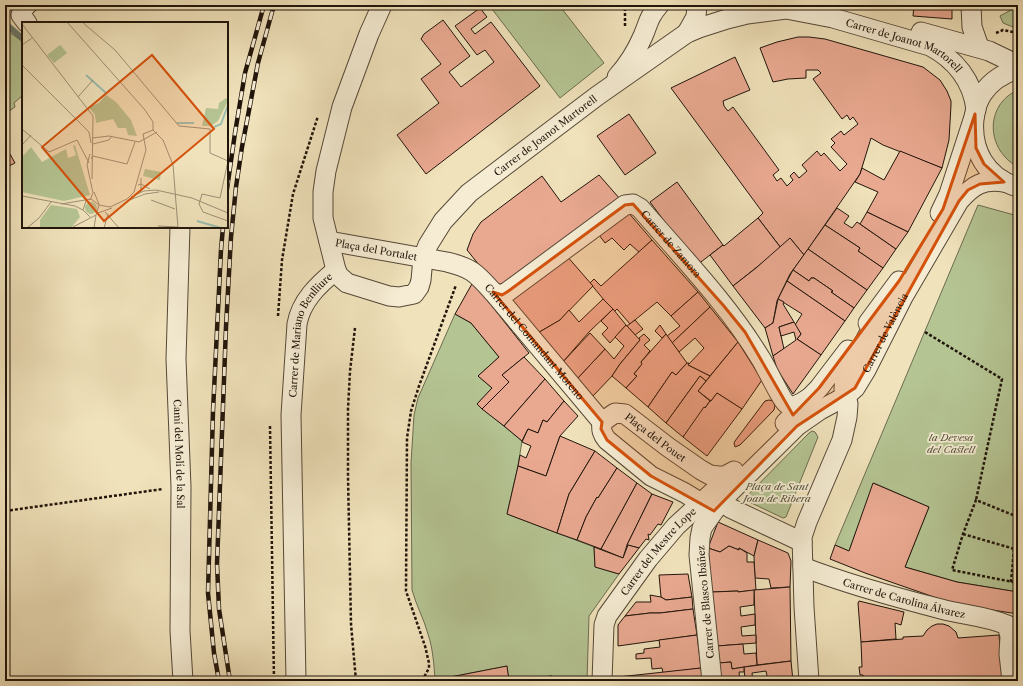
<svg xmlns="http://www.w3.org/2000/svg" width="1023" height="686" viewBox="0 0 1023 686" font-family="'Libre Caslon Text',serif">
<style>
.green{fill:#b5c493;stroke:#6b6c4f}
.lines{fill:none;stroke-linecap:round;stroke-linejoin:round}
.stream{stroke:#6a7a6d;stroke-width:6}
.building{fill:#e9a991;stroke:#21150b}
.minor-casing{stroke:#554837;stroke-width:21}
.path{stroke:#21150b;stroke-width:2.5;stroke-dasharray:3 2;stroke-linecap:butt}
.minor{stroke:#f5ecd3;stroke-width:19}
.rail-casing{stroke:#21150b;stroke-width:4.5}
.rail{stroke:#f5ecd3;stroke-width:3;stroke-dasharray:9;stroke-linecap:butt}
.marked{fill:#d4520c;fill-opacity:0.2;stroke:#d4520c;stroke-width:3;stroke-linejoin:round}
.labels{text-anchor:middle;stroke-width:3.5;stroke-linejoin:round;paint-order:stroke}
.street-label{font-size:10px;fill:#21150b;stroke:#f5ecd3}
.park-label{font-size:10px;font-style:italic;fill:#55523b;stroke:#f5ecd3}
.inset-river{fill:none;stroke:#9abeaf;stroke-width:2}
.inset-road{fill:none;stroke:#9d9075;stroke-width:1}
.view{fill:#d4520c;fill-opacity:0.15;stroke:#d4520c;stroke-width:2}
.inset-edge{fill:none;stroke:#21150b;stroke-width:2}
</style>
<rect width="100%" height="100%" fill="#f0e2bb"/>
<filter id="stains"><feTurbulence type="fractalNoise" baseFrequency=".005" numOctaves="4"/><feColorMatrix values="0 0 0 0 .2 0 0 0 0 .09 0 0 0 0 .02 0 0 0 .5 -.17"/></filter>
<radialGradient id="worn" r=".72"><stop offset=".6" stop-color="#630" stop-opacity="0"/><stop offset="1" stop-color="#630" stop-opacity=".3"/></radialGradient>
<!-- green -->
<g class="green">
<polygon points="489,5 559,5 604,63 560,98"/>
<polygon points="1018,6 1018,29 1003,23 1000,16"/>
<polygon points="5,29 23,42 23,95 14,103 15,107 5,114"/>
<path d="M1018,90V167C986,150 984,105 1018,90Z"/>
<polygon points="978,205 1018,216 1018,592 957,582 905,567 929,507 874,483 849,551 835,545"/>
<path d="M455,314L471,323L499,357L478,376L492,388L477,404L522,441L518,466L507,514L594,547L595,567L619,574L589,616L587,681H553L552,676L509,681L507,666L435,680C434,665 433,649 428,634C424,619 416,605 412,590L411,463L414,415L418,398Z"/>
<polygon points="812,431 815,432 818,437 786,517 783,518 745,500 745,498 809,433"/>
</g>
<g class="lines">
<!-- stream -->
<polyline class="stream" points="7,25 23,39"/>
</g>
<!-- building -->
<g class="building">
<polygon points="914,5 952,5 952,19 913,16"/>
<polygon points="480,8 487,17 471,29 475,34 491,22 540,86 426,174 397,135 439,103 421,79 441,64 421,39 424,34 443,20 470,56 449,72 461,87 494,62 485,50 477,55 455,26"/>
<polygon points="798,37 809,37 825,39 923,67 940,80 947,91 951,101 951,105 949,140 942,168 883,145 871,138 860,174 804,255 790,238 781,248 758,218 763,213 671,88 735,57 750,90 723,101 724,106 728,111 733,107 779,170 773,175 777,181 781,178 787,186 793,180 790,176 794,172 799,178 807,171 802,165 817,151 821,156 824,153 840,171 847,164 831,147 835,143 831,139 841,131 844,135 858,124 853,117 850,120 847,115 842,119 813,79 821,73 818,70 806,70 806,78 788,79 773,82 760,48 777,42"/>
<polygon points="629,114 656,153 625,175 597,136"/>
<polygon points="900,151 942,168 908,232 867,212 878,192 855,182 860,174 862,168 884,180"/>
<polygon points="10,154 15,163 5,168 5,156"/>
<polygon points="599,175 620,199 500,291 467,250 473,234 481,222 542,176 561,202"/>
<polygon points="677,182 723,245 697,265 650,202"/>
<polygon points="837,208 849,216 844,223 852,228 857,222 896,249 883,268 858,251 860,248 825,225"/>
<polygon points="627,211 652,240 639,252 630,244 624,250 612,238 605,243 596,231"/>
<polygon points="867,212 908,232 896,249 860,224"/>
<polygon points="758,218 781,248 733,286 710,255 723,245 724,246"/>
<polygon points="825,225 860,248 858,251 883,268 867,290 808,249"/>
<polygon points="790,238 804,255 790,274 777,301 773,323 765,328 733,286 756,268"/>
<polygon points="652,240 698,292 671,316 657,302 630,324 617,309 614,312 590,283 594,279 601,286"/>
<polygon points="808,249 867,290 854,308 831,292 833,291 814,278 811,278 809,281 793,270"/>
<polygon points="566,255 593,286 560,320 536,334 508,302"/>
<polygon points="793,270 809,281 811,278 814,278 833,291 831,292 854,308 845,321 787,281"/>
<polygon points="787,281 845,321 821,355 797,339 801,334 795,325 802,314 778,299"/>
<polygon points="473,282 529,353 502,375 509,382 482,409 477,404 492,388 478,376 499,357 471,323 455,314"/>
<polygon points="698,292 710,307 672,343 667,336 680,326 671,316"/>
<polygon points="603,299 613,309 589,332 561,364 536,334 560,320 569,310 579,322"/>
<polygon points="778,299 784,302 783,304 794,322 779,327 784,349 773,356 765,328 773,323"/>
<polygon points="710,307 738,342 710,376 688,365 704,348 695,338 679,352 672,343"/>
<polygon points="613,309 626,325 610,343 602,334 608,328 601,321"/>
<polygon points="635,320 643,329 635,335 627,326"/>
<polygon points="794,322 801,334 797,339 821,355 793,394 777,369 773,356 796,340 794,332 781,336 779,327"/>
<polygon points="626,325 640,340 620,364 612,376 593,396 576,380 605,349 614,359 624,346 615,337"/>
<polygon points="660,325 666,334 662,338 655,331"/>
<polygon points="590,333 605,349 576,380 561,364"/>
<polygon points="644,334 650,340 644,345 650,351 641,362 642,364 634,374 637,376 626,388 612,376 620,364 640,340 639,338"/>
<polygon points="666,334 687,363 676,375 672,372 648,407 626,388 637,376 634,374 642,364 641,362"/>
<polygon points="738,342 762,380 742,409 717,393 711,401 698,391"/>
<polygon points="524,357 545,379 504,426 482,409 509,382 502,375"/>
<polygon points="687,363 689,363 688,365 710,376 706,381 700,376 666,423 648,407 672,372 676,375"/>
<polygon points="700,376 706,381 698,391 710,401 683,437 666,423"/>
<polygon points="545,379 564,401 547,422 543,420 538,433 528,429 522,441 504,426"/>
<polygon points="717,393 742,409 707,456 683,437 704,407 705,408 710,401 711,401"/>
<polygon points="769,400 773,401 775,405 774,410 740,445 735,447 734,443 735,441 765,401"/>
<polygon points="564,401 578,416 560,436 546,476 518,466 520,455 526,458 531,446 522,442 528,429 538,433 543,420 547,422"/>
<polygon points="560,436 595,451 569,494 557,533 507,514 518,466 546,476"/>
<polygon points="595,451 617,468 598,498 597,497 586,517 577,540 557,533 569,494"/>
<polygon points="617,468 637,483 601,549 577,540 586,517 597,497 598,498"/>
<polygon points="637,483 652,494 627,545 623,558 601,549"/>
<polygon points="873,483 929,507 905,567 957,582 1018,592 1018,614 954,604 865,573 830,559 835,545 849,551"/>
<polygon points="652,494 673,502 661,525 658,524 650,535 648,534 649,540 646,539 639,548 627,545"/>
<polygon points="718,522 758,540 754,556 739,548 739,550 729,546 720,552 708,548"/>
<polygon points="758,540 788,553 791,561 790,587 771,588 769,579 755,578 754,556"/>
<polygon points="628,545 639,548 619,574 595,567 594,547 623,558"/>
<polygon points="729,546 739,550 739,548 747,553 747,562 754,562 756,590 738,592 738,591 712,592 708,548 720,552"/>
<polygon points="688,574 692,597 666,600 661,597 659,575"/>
<polygon points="790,587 791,661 757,665 754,590"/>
<polygon points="754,590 754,605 740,607 741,616 755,614 755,625 741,627 742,636 756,635 756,643 717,646 712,592 738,591 738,592"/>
<polygon points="650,595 661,597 666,600 692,597 693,609 660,613 650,613 625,616 636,602 651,602"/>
<polygon points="859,601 904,612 901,625 895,623 896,639 861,642 858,603"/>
<polygon points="693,609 697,635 618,646 618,625 625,616 650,613 660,613"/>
<polygon points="937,624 943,624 949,626 956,632 958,638 999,635 1003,681 864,681 863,675 860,675 859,667 862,667 861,642 903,639 903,637 923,636 927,630 932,626"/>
<polygon points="697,635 701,668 663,673 662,668 652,669 651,658 636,659 636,654 644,653 644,649 660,647 659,640"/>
<polygon points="743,644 744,654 756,653 757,665 732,669 731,662 719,663 717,646"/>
<polygon points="791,661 793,681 768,681 766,671 752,673 753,681 745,681 744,667"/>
<polygon points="731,662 732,669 744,667 744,672 739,672 740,681 720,681 719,663"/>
<polygon points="507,666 509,681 435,681 435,680"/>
<polygon points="701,668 703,681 617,681 618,677"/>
<polygon points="552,676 553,681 510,681"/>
</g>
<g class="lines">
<!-- minor casing -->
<g class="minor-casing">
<g id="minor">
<polyline points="27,5 24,7 21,15 27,23"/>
<path id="s1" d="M382,5L369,34L342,107L326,171L323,192V218L336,270L339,276L347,283L389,296L399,297L414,294L419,287L421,280L423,258L428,245L443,221L469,193L597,96L687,33L699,28L727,19L747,14L786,9L833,18L930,46C955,59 973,81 976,110"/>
<polyline points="971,5 972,27 979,47"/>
<polyline points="921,32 989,51 1018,65"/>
<polyline points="687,33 696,17 697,5"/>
<path d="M1018,69C1004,73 992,80 983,93C978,100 975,109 974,119C971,150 986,178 1018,187"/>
<path d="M617,77C627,66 637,50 643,36C649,22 648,18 659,5"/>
<polyline points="940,213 949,194 975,114"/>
<path id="s2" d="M180,227L176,359L181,487L180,631L183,681"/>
<path id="s3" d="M329,241L447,262C472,268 476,273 493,292L602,422"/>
<path id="s4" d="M493,292C498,295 501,295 507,292L625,205L633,204L640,208C682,257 728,304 761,359C766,367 782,401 787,404C794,409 802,402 809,398"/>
<polyline points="868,323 899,281"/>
<polyline points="785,423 819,388 848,350"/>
<polyline points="730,508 802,542"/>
<path id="s5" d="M711,509L685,493L651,476L607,440C602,434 601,430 602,422L615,413L625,414L668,447L701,470L710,475L718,476H725L734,471"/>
<path id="s6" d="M803,567C847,584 894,597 941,609C963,615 986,616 1007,625L1010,636L1009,654L1012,681"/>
<path id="s7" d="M296,681L291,415L297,324C301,301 318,285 336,270"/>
<path id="s8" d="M602,681L604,625L607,616L648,559L676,526L727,479"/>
<path id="s9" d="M712,681L699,555L700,538L702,528L714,511L730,492L797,426L820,410L846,396L855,388L866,370L903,297L959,201C973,185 983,179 1004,182"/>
<polyline points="809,681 804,607 802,537 807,522 842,440 847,417 848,404 844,389 845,374 858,354 879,315"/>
</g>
</g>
<!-- path -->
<g class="path">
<polyline points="625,26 625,5"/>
<polyline points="996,33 1003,30 1018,33"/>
<polyline points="278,316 282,260 293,194 318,116"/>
<polyline points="355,328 350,371 348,409 348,477 351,624 356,681"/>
<polyline points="925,332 1002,379 976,500"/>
<polyline points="270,426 274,681"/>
<polyline points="5,511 163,489"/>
<polyline points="1018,517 976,500 963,534 952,570 1018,583"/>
<polyline points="963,534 1018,550"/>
<polyline points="1011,582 1014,549 1018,533"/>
<polyline points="422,681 429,668 429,663 425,646 406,591 407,438 411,411 419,386 456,285"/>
</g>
<!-- minor -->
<use href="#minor" class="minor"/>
<!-- rail casing -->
<g class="rail-casing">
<g id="rail">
<polyline points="227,189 235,133 245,73 264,5"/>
<polyline points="219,681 214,653 208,593 213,411 221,250 223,227"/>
<polyline points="230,681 219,609 217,564 226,327 231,237 236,187 242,147 258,63 274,5"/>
</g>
</g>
<!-- rail -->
<use href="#rail" class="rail"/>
</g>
<!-- marked area -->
<path class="marked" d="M975,114L976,148L984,164L1004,182L980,184L968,190L959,201L855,388L797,426L714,511L651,476L607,440L601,429L602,422L493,292L502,295L507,292L625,205L633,204L723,305L745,332L793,415L819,388L899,281L943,209Z"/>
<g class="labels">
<!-- street labels -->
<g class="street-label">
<text dy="4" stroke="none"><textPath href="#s1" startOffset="979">Carrer de Joanot Martorell</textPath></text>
<text dy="4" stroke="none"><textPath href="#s1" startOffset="577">Carrer de Joanot Martorell</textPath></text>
<text dy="4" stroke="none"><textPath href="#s4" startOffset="225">Carrer de Zamora</textPath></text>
<text dy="4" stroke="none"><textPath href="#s3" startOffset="48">Plaça del Portalet</textPath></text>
<text dy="4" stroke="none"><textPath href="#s9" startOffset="426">Carrer de València</textPath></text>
<text dy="4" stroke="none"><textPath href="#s7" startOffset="351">Carrer de Mariano Benlliure</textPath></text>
<text dy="4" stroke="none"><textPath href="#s3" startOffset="241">Carrer del Comandant Moreno</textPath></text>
<text dy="4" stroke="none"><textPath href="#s5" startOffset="209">Plaça del Pouet</textPath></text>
<text dy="4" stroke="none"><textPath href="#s2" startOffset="227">Camí del Molí de la Sal</textPath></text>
<text dy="4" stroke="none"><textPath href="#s8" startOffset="148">Carrer del Mestre Lope</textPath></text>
<text dy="4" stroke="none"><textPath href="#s6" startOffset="106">Carrer de Carolina Álvarez</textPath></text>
<text transform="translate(705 602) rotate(-95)" y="4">Carrer de Blasco Ibáñez</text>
</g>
<!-- park labels -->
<g class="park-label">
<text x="951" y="441">la Devesa<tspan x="951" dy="12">del Castell</tspan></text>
<text x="777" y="490">Plaça de Sant<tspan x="777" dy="12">Joan de Ribera</tspan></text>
</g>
</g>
<!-- overview -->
<g transform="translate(22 22)">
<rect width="206" height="206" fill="#f0e2bb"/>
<path d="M38,23L45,31L32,41L25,33ZM84,73L94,80L109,98L115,114L106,113L104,106H96L91,97L74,101L73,93L67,85L77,81ZM204,76L206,79L196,99L189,104H180L184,86L196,87L197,81ZM53,123L68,173L42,179L0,170V135L9,125L20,140L44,127L46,136L54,133L51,124ZM123,147L139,150L138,158L121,154ZM63 186a6 6 0 1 1 12 0a6 6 0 1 1-12 0ZM29,183L55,187L58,195L49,206H18V198Z" fill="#b5c493"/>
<path class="inset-river" d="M64,53L84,71M155,101H172M192,105L199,102L206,83M175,199L199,206"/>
<path class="inset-road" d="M45,0L123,88L131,100V108M60,0L93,28L157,104L188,107V131L206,139M0,2L71,94L70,157M0,23L10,16M0,43L67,110L69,121M56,75L71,58M0,107L27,130L55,118L67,141M131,108L141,118L151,143L156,206M70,116L87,114L117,120L135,110M71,122L87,118L89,115M0,123L9,113M69,137L71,134L105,142L113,120M206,139L198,176L180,172L177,182L181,190L206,199M119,156V170M116,163L119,162L128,167M72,170L77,182M0,174L53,184L61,188M109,175L122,169L134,168L170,176L206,191M68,178L71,171L65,143L68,132M129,178L153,187M64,179L61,188L68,195M105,179L123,172L137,170M39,182L69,177L77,183L74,193L51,205M77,183L88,185L105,177L112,170L124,128L121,112L131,108M83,190L97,206M76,191L90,186M136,204L156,205M5,206L17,196L29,180M72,206L74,193M82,206L86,192"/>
<path class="view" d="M130,33L192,107L82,199L20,125Z"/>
<rect width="206" height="206" class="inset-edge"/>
</g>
<!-- margin -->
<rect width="1023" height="686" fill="none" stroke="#f0e2bb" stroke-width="20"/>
<rect x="6" y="6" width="1011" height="674" fill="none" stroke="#21150b" stroke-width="2"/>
<rect x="10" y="10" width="1003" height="666" fill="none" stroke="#21150b"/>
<rect width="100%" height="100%" filter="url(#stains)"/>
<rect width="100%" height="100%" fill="url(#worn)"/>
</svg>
